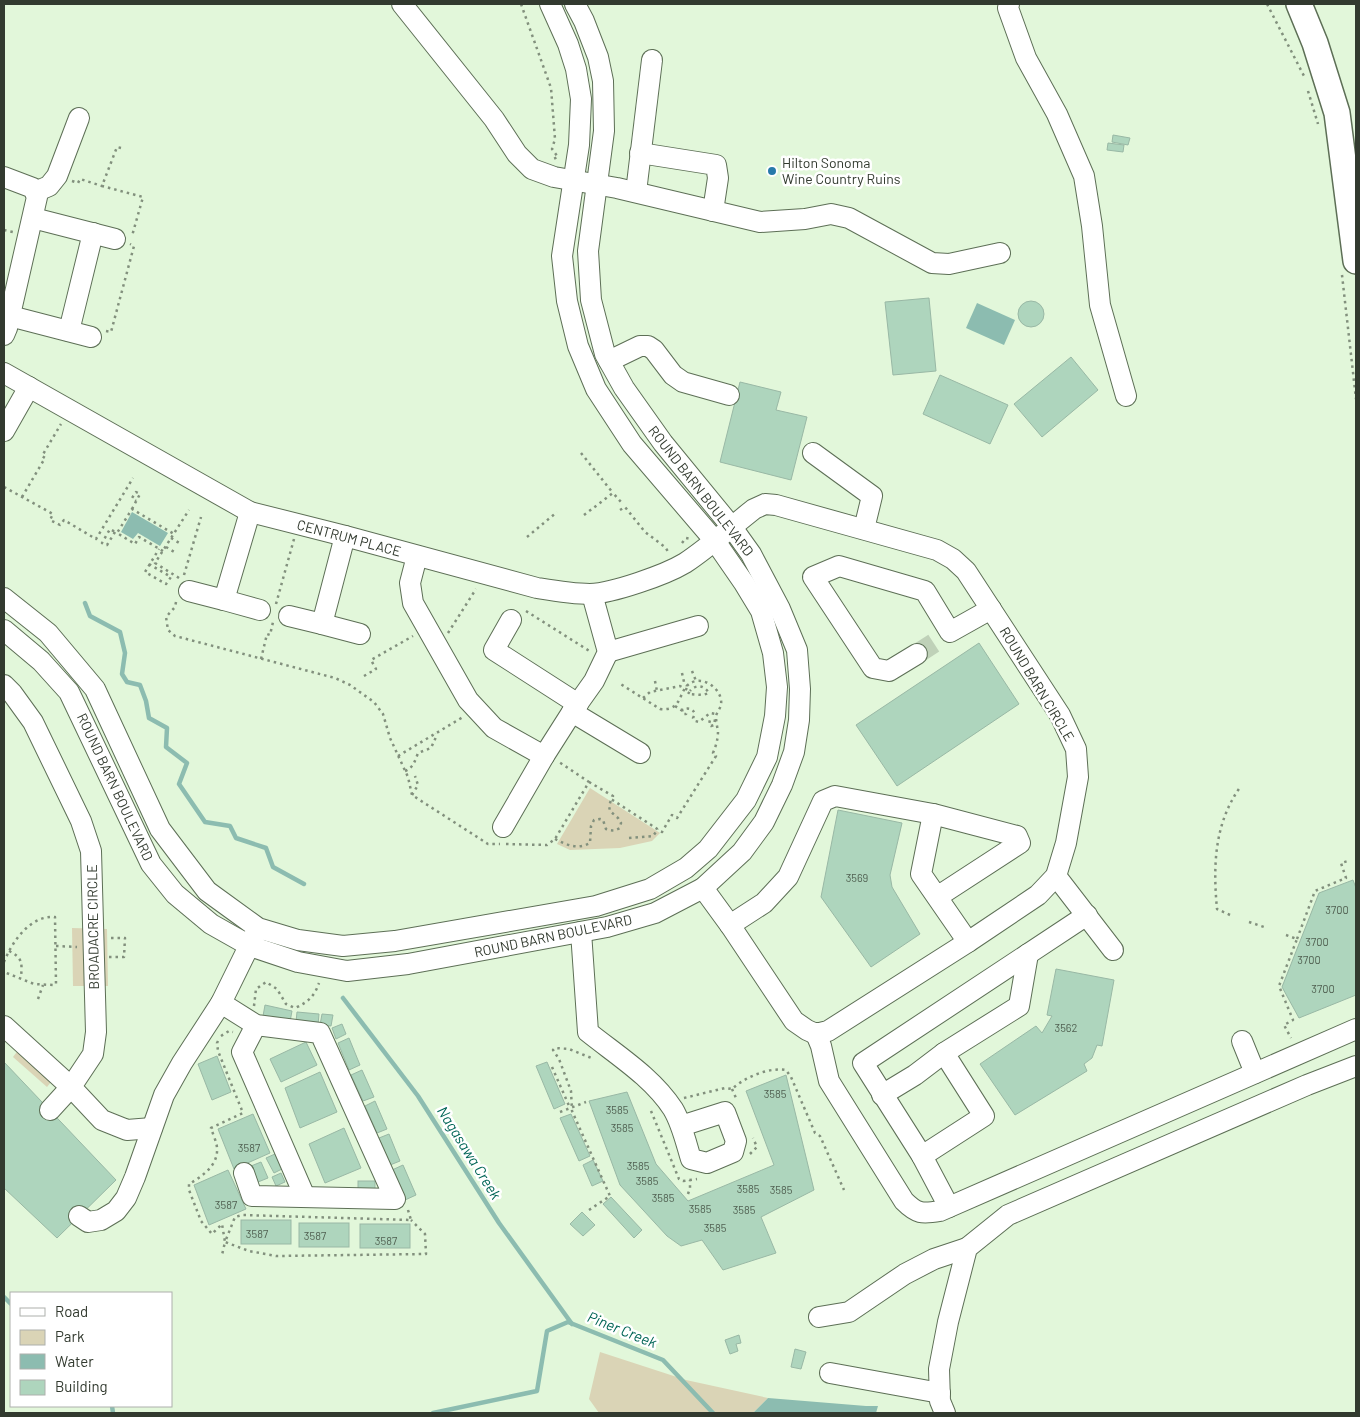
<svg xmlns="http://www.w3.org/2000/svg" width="1360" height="1417" viewBox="0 0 1360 1417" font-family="Barlow,sans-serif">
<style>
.green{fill:#dad4b6}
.water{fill:#8cbcb0}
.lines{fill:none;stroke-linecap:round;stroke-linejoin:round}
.stream{stroke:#8cbcb0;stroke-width:4.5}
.building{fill:#aed5bd;stroke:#99b8a5}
.minor-tunnel{stroke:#bfd1b8;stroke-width:20;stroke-dasharray:20 10;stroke-linecap:butt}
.minor-casing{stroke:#5d6f56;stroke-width:22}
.major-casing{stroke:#5d6f56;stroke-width:28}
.path{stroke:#82907d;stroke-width:2.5;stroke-dasharray:2.5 4;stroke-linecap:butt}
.minor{stroke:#fff;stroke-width:20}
.major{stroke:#fff;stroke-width:25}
.poi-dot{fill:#277aaa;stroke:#fff;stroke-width:2}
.labels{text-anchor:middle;stroke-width:5;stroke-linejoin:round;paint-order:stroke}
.number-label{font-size:11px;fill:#516152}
.poi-label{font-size:14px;fill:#323a2f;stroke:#fff;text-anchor:start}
.street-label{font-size:14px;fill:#323a2f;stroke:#fff}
.water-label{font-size:15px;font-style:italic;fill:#006556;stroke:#fff}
</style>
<rect width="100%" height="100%" fill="#e2f7da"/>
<!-- green -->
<g class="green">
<polygon points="590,788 660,833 652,841 620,848 570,850 557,844"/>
<polygon points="72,928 107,929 108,986 73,986"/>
<polygon points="22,1045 58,1073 47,1087 13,1057"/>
<polygon points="600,1352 686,1380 768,1398 753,1413 599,1413 589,1399"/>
</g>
<!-- water -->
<g class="water">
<polygon points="977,303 1015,320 1004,345 966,328"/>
<polygon points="132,512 168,533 160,546 138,533 133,539 121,532"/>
<polygon points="768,1398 866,1406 878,1406 876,1413 753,1413"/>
</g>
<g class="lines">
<!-- stream -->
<g class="stream">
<polyline points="85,603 90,616 120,632 125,653 122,674 127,682 140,685 146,701 149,718 167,728 166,747 187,763 179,784 205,822 230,826 236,838 266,848 273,867 304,884"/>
<polyline points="343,998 418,1096 499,1223 572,1324"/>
<polyline points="4,1297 11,1304"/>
<polyline points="112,1406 113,1413"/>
<polyline points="433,1413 537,1391 547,1331 568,1322 663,1360 713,1413"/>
</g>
</g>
<!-- building -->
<g class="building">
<polygon points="1113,135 1130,138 1128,145 1112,142"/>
<polygon points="1108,143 1124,145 1123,152 1107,150"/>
<polygon points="929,298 936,371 893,375 885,302"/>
<circle cx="1031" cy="314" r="13"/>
<polygon points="1071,357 1098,390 1042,437 1014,404"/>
<polygon points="940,375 1008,405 990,444 923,414"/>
<polygon points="740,382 781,392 776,410 807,417 791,480 720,462"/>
<polygon points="979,643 1019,704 897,786 856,725"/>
<polygon points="838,810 902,823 890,875 892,887 920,934 871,967 821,897"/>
<polygon points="1353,880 1356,888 1356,995 1299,1018 1282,987 1319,893"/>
<polygon points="1056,969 1114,980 1102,1046 1097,1045 1092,1058 1084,1064 1087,1071 1015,1115 980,1064 1036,1026 1042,1033 1052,1016 1047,1015"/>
<polygon points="265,1005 292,1011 290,1022 263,1016"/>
<polygon points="297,1012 319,1014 318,1025 296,1022"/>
<polygon points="322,1014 333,1015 331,1026 320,1025"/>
<polygon points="342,1024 346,1034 336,1039 332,1028"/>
<polygon points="349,1038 360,1065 349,1070 338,1043"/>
<polygon points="306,1042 317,1065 281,1082 270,1059"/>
<polygon points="217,1056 231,1092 212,1100 198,1064"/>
<polygon points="4,1062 116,1180 57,1238 4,1188"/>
<polygon points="547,1062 565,1104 554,1109 536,1066"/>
<polygon points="362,1070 374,1097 363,1101 351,1075"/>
<polygon points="320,1072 337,1112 300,1128 285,1088"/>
<polygon points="786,1075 814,1190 761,1217 776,1253 723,1270 702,1240 681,1246 667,1236 620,1185 589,1101 627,1092 656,1164 688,1201 774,1165 746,1091"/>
<polygon points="375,1101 387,1129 377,1133 365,1106"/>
<polygon points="253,1114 270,1153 234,1169 218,1129"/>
<polygon points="571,1114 590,1156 579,1161 560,1118"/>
<polygon points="344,1128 361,1168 325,1183 309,1144"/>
<polygon points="389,1134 400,1161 390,1165 379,1138"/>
<polygon points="275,1154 282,1169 274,1173 266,1158"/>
<polygon points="593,1160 603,1181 592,1186 583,1165"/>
<polygon points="261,1162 268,1178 258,1182 251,1166"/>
<polygon points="403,1165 416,1195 405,1200 392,1170"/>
<polygon points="228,1170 246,1209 209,1225 194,1185"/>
<polygon points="281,1173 285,1182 276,1186 272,1177"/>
<rect x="358" y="1181" width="17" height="10"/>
<polygon points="611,1197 642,1230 634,1238 603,1204"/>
<polygon points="582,1212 595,1225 583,1236 570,1224"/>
<rect x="241" y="1220" width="50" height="24"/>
<rect x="299" y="1223" width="50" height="24"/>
<rect x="360" y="1224" width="50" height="24"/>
<polygon points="739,1335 741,1343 736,1344 738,1351 730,1354 725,1340"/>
<polygon points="795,1349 806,1352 801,1369 791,1367"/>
</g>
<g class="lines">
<!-- minor-tunnel -->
<polyline class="minor-tunnel" points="917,654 937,641"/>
<!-- minor casing -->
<g class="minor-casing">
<g id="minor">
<polyline points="402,4 494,119 517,154 532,169 554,177 617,188 760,222 805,219 831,214 849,218 932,263 949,264 1000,253"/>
<polyline points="1009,4 1008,8 1026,58 1057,114 1084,176 1092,226 1100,305 1126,396"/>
<polyline points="640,153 716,165 718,178 713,211"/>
<polyline points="4,177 33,188 37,197 7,328 4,335"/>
<polyline points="35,192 49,186 57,176 79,118"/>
<polyline points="636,192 652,60"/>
<polyline points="33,218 115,239"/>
<polyline points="10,316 91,337"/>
<polyline points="69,331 93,233"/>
<polyline points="609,361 640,346 648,346 654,350 673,375 683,382 729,395"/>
<path d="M4,373L250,512L345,536L537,588C555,591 572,594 590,594C613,593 665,575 685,563C709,547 731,527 754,509L765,504L776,505L937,550L953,559L966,571L1060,715L1076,749L1078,777L1066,843L1056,876L1038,895L968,942L828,1031L816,1034L807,1030L794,1021L730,925L703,888"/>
<polyline points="4,431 29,387"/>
<polyline points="813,453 872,496 864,529"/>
<polyline points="417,556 410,583 413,603 468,700 494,728 544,756 572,712 594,681 608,652 592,594"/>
<polyline points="189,591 224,600 250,512"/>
<polyline points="4,598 48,633 95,689 160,829 207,891 258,928 298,940 343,946 395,941 596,906 650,889 686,868 708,849 746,800 767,757 775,716 777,687 773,653 761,611 744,583 715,541 632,444 596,389 578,346 567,301 562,256 579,145 581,99 576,69 568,44 550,4"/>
<polyline points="224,600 260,610"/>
<polyline points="289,616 322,624 345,536"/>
<polyline points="511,620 494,650 578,704"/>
<polyline points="322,624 360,634"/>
<polyline points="4,630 41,661 69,692 151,864 175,894 211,924 250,946 298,962 347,971 408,964 607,927 655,913 703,888 742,852 764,822 782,785 794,752 799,720 800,689 797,650 780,609 751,554 731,526 663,443 624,388 605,354 591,300 588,251 604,131 603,81 598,57 584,21 575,4"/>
<polyline points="608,652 698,626"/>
<polyline points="917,654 889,671 873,668 813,577 839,566 925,591 950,632 991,609"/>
<polyline points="4,685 12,693 33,722 81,821 91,851 96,1032 93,1054 71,1087 102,1120 127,1130 152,1128"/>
<polyline points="572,712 640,753"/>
<polyline points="503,827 544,756"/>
<polyline points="1056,876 1113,950"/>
<polyline points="937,897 1020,843 1017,836 933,814 921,874 968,942"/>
<polyline points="730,925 764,903 788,877 823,801 835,796 933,814"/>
<path d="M581,932L588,1032C618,1056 652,1077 673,1109C682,1124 686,1143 691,1159L707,1163L733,1152L736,1141L725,1112L681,1126"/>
<polyline points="221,1003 256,1025 320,1033 395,1199 252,1196 244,1173"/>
<polyline points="256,1025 242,1052 305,1197"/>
<polyline points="4,1026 71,1087 50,1110"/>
<path d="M816,1034L821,1046L829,1081L904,1201C917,1214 922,1214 940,1211L1356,1029"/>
<polyline points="1242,1041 1255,1073"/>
<polyline points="882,1095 915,1075 944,1053"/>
<polyline points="922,1156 984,1116 944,1053 1019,1006 1028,954"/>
<polyline points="949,1207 922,1156 863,1063 1087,915"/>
<polyline points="79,1216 88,1222 101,1220 116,1211 126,1198 135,1177 164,1095 182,1063 221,1003 255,934"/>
<polyline points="819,1317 849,1312 905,1274 934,1259 967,1248"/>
<polyline points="830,1373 940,1393"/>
<polyline points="945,1413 940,1401 939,1369 948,1322 967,1248 1008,1215 1307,1085 1356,1066"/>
</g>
</g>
<!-- major casing -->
<g class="major-casing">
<polyline id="major" points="1299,4 1315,43 1337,113 1356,261"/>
</g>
<!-- path -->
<g class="path">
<polyline points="521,4 551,88 555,139 552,149 558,157 553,159"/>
<polyline points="1267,4 1304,76"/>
<polyline points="1308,91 1318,124"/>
<polyline points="121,148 117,147 102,186 143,197 132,236"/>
<polyline points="72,181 78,183 80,179 102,186"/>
<polyline points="4,230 13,232"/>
<polyline points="1342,275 1356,399"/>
<polyline points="106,331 111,332 134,246 130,244"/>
<polyline points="581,453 613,493"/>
<polyline points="4,487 53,514 50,520 60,525 64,520 96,539 133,478"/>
<polyline points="22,497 45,458 42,456 61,424"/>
<polyline points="132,509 140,494 136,492 132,498 136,501"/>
<polyline points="620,510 625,507 645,532 665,547 669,553"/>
<polyline points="584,515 613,493 621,502 618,504"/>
<polyline points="115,532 107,545 102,543 110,529 117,533"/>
<polyline points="527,537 557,512"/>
<polyline points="171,538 181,544"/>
<polyline points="682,543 686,538 691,539"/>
<polyline points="166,547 176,553"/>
<polyline points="163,551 139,537 135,544 117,533 132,509 174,534"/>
<polyline points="149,564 171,577 166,584 145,572 159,549"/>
<polyline points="184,575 201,517"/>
<polyline points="179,578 155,563 189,510"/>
<polyline points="176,602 175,607 166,617 168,630 175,636 335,678 350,685 374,702 383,714 390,738 408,777 412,795 488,844 500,844"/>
<polyline points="276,604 294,539"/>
<polyline points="526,611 591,652"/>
<polyline points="448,633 476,589"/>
<polyline points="261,659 267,634 270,635 273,622"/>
<polyline points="692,671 696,681"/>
<polyline points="682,673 684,682 687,686"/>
<polyline points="364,676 376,669 371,660 413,636"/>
<polyline points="655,681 657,691"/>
<path d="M643,698L650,692L680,686L690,691L688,694L703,695L709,693C704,685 696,684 690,691"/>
<path d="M675,706L681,710C687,708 692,707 695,714L693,718L695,721L699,722L710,713L716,714"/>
<polyline points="682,709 683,714 686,714 688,709"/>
<polyline points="716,721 710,720 709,724 711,726 717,724"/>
<polyline points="398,756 463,717"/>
<path d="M405,771C413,768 415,761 418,753L431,748L436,737L435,734"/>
<path d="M589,782L613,796L611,799L662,832L672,815L677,818L716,756L713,753C716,746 718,739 718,731C717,726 716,721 716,716C717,712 720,709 721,705C723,692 709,679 696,681C676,685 686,712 660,709L619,683"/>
<polyline points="412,795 418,785 415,776"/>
<polyline points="629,838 653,836 658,829"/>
<path d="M555,839C567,845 577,850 590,843L591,826L594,820L600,819L603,820L606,829C612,831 614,831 620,828L621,823L618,818L610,811L609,806L611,800"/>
<polyline points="506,844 547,845 555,839 589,782 559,762"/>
<path d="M1230,915L1217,909C1213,866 1214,823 1241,786"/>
<polyline points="1249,922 1267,928"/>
<polyline points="1286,935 1297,939 1279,986 1293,1020 1284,1025 1291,1038"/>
<polyline points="1297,939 1315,891 1346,878 1341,863 1348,861"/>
<polyline points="56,946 77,947"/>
<path d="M9,951C23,958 22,963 21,978"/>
<polyline points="109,957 124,957 125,938 110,938"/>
<path d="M4,962C12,942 30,915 55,917L56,984L53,985L34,984L4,972"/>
<polyline points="38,999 43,985"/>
<path d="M254,1006L256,989L266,982L277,989L286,1004L295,1008C308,1002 314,997 319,983"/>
<polyline points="221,1036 229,1031 233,1032"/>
<path d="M218,1041L217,1043L218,1051L243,1113L211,1128C213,1135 218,1144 217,1152C216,1167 201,1177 189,1184V1190L201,1221L212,1234L222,1224L225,1242L222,1255"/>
<polyline points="552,1067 570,1108"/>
<polyline points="732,1089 736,1098"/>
<path d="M684,1098L725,1088L732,1089C745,1077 769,1067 786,1070L791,1077L815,1133L820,1136L844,1190"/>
<polyline points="651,1111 679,1179 683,1181 697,1179"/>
<polyline points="560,1112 586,1102"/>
<polyline points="750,1154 757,1147 753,1138"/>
<polyline points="688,1194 690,1188 690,1180"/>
<polyline points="408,1210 411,1220 242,1215 235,1217 225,1242 249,1251 276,1256 426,1254 425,1234 411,1220"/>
<polyline points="589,1210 610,1196 572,1111 571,1091 559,1059 553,1050 555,1048 569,1049 594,1059"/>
</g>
<!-- minor -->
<use href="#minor" class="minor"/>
<!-- major -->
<use href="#major" class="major"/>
</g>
<!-- markers -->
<circle class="poi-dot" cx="772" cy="171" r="5"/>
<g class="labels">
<!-- number labels -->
<g class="number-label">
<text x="857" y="882">3569</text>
<text x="1337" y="914">3700</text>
<text x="1317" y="946">3700</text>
<text x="1309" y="964">3700</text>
<text x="1323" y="993">3700</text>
<text x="1066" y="1032">3562</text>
<text x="775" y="1098">3585</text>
<text x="617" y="1114">3585</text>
<text x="622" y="1132">3585</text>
<text x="249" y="1152">3587</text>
<text x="638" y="1170">3585</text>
<text x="647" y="1185">3585</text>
<text x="748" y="1193">3585</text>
<text x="781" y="1194">3585</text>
<text x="663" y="1202">3585</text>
<text x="226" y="1209">3587</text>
<text x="700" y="1213">3585</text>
<text x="744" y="1214">3585</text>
<text x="715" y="1232">3585</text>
<text x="257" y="1238">3587</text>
<text x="315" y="1240">3587</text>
<text x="386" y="1245">3587</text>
</g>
<!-- poi labels -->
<g class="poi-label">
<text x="782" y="168">Hilton Sonoma<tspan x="782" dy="16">Wine Country Ruins</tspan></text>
</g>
<!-- street labels -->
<g class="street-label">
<text transform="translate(701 491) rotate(52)" y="5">ROUND BARN BOULEVARD</text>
<text transform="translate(349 538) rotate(15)" y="5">CENTRUM PLACE</text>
<text transform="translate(1037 684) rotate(59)" y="5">ROUND BARN CIRCLE</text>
<text transform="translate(115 787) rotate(65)" y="5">ROUND BARN BOULEVARD</text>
<text transform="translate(93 927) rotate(-91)" y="5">BROADACRE CIRCLE</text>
<text transform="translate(553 936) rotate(-12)" y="5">ROUND BARN BOULEVARD</text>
</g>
<!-- water labels -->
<g class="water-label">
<text transform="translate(469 1153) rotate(58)" y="5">Nagasawa Creek</text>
<text transform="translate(622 1330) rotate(22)" y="5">Piner Creek</text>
</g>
</g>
<!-- border -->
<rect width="1360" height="1417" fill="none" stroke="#323a2f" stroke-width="10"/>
<!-- legend -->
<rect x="10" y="1292" width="162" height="115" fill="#ffffff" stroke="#adb0ac"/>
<rect x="20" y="1308" width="25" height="8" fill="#ffffff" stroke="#adb0ac"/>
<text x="55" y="1317" font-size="15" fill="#323a2f">Road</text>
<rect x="20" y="1330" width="25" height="15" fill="#dad4b6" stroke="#adb0ac"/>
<text x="55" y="1342" font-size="15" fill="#323a2f">Park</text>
<rect x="20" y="1354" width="25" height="15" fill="#8cbcb0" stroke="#adb0ac"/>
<text x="55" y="1367" font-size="15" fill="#323a2f">Water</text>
<rect x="20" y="1380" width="25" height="15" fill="#aed5bd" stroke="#adb0ac"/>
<text x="55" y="1392" font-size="15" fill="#323a2f">Building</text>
</svg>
